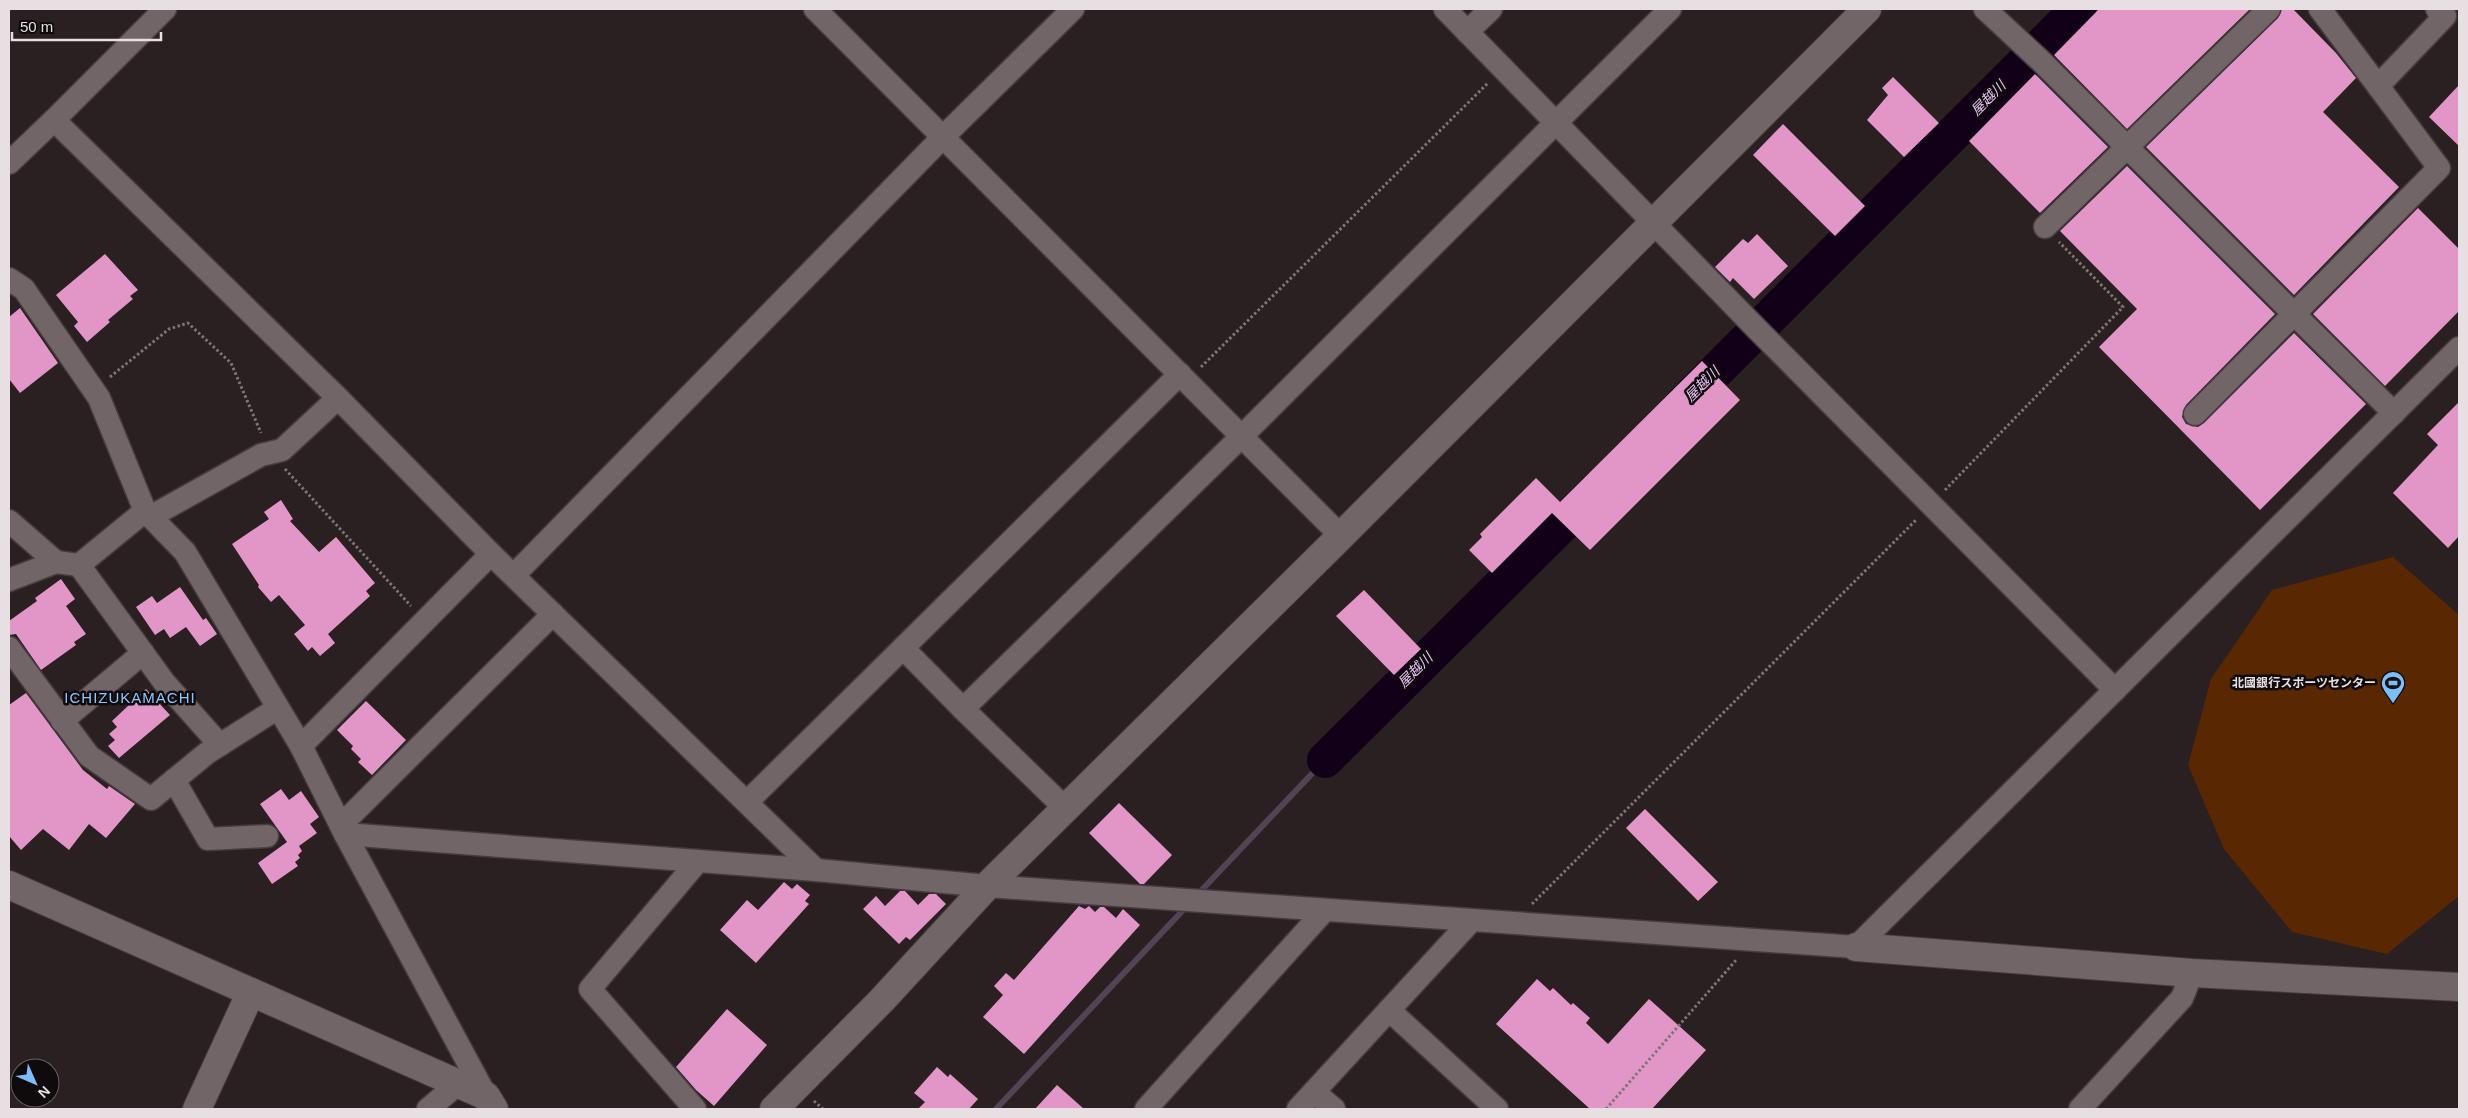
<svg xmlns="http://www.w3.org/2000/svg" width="2468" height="1118" viewBox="0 0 2468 1118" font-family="Helvetica,'Noto Sans JP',sans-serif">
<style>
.green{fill:#592802}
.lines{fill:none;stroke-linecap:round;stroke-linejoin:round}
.stream{stroke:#524355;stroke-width:6}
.river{stroke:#120019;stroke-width:36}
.building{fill:#e296c7}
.minor-casing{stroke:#453c3e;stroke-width:25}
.tertiary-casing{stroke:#453c3e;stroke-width:30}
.path{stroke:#7f7577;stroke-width:3;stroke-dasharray:2.5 2.5;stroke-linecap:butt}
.minor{stroke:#726567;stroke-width:22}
.tertiary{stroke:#726567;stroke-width:28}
.labels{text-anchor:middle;stroke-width:5;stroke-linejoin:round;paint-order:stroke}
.poi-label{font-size:12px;font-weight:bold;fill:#e7dfe1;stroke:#0f0a0b;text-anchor:end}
.water-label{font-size:14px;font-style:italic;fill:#ecc4f9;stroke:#0f0a0b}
.quarter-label{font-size:15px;letter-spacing:1px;fill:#8bc6fe;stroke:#0f0a0b}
</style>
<rect width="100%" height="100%" fill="#2a1f21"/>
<!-- green -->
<polygon class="green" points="2393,557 2459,615 2459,896 2387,954 2292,932 2224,849 2188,765 2211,679 2272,590"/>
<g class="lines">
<!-- stream -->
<g class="stream">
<polyline points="1197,895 1325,760"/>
<polyline points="996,1109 1187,906"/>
</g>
<!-- river -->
<g class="river">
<polyline points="1679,408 2078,9"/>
<polyline points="1325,760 1599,488"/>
</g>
</g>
<!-- building -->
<g class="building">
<polygon points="2099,9 2250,9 2127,129 2054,55"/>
<polygon points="2282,9 2293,9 2336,53 2356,78 2323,112 2399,187 2294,295 2146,147 2278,18"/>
<polygon points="2035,74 2108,147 2040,213 1969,141"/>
<polygon points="1893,77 1939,123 1904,157 1867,120 1888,95 1882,88"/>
<polygon points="2459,85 2459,146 2429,117"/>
<polygon points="1783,124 1865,206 1835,236 1753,155"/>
<polygon points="2127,166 2275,314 2186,405 2182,417 2186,424 2198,427 2204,423 2294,333 2366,404 2260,510 2099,347 2137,309 2060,231"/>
<polygon points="2418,208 2459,249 2459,311 2385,386 2313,314"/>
<polygon points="1757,234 1788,266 1754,299 1733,278 1730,282 1715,267 1743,239 1748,243"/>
<polygon points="105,254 138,290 130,296 133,299 108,320 110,322 87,342 74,326 78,322 56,295"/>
<polygon points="20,308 58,363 20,393 9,379 9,317"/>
<polygon points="1702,361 1740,400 1590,550 1552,513 1492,573 1469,550 1482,537 1480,534 1536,478 1560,502"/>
<polygon points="2459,402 2459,536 2448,548 2393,493 2438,445 2427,434"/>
<polygon points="281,500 293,519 290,521 319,552 336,537 375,583 366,591 370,596 328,634 335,643 320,656 312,647 308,651 294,634 305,625 279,595 271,602 258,587 259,585 232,544 269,519 264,512"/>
<polygon points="61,579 75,599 66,606 86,634 74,642 76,645 41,670 16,634 9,635 9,621 37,601 35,598"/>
<polygon points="180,587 203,620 206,618 217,634 200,646 186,627 170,638 164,629 155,635 136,607 152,596 157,603"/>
<polygon points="1364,590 1421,649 1394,675 1336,616"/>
<polygon points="146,689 170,715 119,758 108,746 115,740 109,734 117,727 112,721"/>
<polygon points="26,693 83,770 107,789 109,786 135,804 106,838 89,824 69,850 43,829 21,850 9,836 9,705"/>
<polygon points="366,701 406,740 372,775 358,762 361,759 351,749 353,746 337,730"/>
<polygon points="281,789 289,800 301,791 319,817 310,824 317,833 299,846 302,851 298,855 300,858 295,862 298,866 272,884 258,863 287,842 260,804"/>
<polygon points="1119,803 1172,855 1144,884 1140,884 1089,833"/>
<polygon points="1645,809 1718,882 1698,901 1626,828"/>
<polygon points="784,882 792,889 797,884 810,895 805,901 809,904 756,963 720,930 747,900 758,910"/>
<polygon points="900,891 905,891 918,905 929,894 936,894 946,904 910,940 906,937 899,944 863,909 876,896 885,906"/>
<polygon points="1079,906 1085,909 1089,906 1095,912 1100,907 1104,907 1116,918 1123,909 1140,925 1024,1054 983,1017 1003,995 994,986 1006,973 1014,980"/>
<polygon points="1537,979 1550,991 1553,988 1571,1005 1573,1003 1590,1018 1586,1023 1608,1044 1649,999 1706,1050 1652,1109 1590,1109 1496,1024"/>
<polygon points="727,1009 767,1045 714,1106 696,1090 676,1067"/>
<polygon points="937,1067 948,1077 950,1074 978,1099 969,1109 918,1109 925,1102 914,1093"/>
<polygon points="1057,1085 1084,1109 1035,1109"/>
</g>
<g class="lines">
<!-- minor casing -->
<g class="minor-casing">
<g id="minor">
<polyline points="815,9 1341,536"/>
<polyline points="1445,9 1754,326 2115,690"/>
<polyline points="1985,9 2042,62 2294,314 2439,168 2378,86 2445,16 2437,9"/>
<polyline points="2320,9 2378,86"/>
<polyline points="1467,32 1491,9"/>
<polyline points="54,120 338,398 491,554 816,870"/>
<polyline points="9,163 54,120 165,9"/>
<polyline points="2045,227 2269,9"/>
<polyline points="9,279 24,289 99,398 145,511 185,552 301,746 345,834 486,1096"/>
<polyline points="2195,414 2294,314 2394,413"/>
<polyline points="150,517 261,455 282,450 338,398"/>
<polyline points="9,521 56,562"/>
<polyline points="79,565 164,682 220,745"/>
<polyline points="514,575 943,137 1073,9"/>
<polyline points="9,580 56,562 79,565 145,511"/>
<polyline points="9,648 89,756 151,799 207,753 278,708"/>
<polyline points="903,648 1180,374"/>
<polyline points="963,709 1065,808"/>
<polyline points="62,721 143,653"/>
<polyline points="301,746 491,554"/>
<polyline points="174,780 208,839 267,836"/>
<polyline points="747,802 903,648 963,709 1242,436 1670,9"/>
<polyline points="341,825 553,614"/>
<polyline points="345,834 816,870 987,886 1856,947 2459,348"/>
<polyline points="1389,1010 1497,1109"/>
<polyline points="1314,1092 1334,1109"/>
<polyline points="428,1109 458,1084"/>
<polyline points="695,1109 590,989 698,861"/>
<polyline points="1146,1109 1325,910"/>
<polyline points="1298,1109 1471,921"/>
<polyline points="2080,1109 2182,998 2192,973"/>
</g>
</g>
<!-- tertiary casing -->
<g class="tertiary-casing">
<g id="tertiary">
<polyline points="9,885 486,1096 494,1109"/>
<polyline points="1856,947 2192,973 2459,987"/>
<polyline points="197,1109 251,992"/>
<polyline points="774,1109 882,1000 987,886 1341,536 1867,9"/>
</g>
</g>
<!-- path -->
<g class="path">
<polyline points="1201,367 1488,83"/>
<polyline points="110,377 169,329 188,323 231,363 261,433"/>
<polyline points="285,469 411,606"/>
<polyline points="1945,490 2123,307 2059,242"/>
<polyline points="1532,904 1916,520"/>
<polyline points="814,1101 823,1109"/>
<polyline points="1606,1109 1737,959"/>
</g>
<!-- minor -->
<use href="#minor" class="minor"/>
<!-- tertiary -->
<use href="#tertiary" class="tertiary"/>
</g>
<!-- icons -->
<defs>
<g id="stadium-pin" transform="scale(1.25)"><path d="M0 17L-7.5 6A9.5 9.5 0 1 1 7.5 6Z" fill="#7dbef9" stroke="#0f0a0b"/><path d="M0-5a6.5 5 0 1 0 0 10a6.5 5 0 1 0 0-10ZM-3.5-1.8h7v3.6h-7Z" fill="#111"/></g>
</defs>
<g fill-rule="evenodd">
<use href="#stadium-pin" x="2393" y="683"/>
</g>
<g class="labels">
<!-- poi labels -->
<g class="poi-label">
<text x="2376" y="687">北國銀行スポーツセンター</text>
</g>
<!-- water labels -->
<g class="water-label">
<text transform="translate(1988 98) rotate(-45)" y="5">屋越川</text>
<text transform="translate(1702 384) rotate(-45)" y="5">屋越川</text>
<text transform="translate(1415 670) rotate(-45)" y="5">屋越川</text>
</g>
<!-- quarter labels -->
<g class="quarter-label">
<text x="130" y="703">ICHIZUKAMACHI</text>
</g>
</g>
<!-- border -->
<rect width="2468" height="1118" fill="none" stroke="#e7dfe1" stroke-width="20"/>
<!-- north arrow -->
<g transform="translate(35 1083) rotate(135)"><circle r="24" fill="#0f0a0b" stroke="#655f61"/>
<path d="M0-4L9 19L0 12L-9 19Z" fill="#7dbef9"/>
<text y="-8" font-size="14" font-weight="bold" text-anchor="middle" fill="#e7dfe1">N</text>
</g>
<!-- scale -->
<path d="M12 32v8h149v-8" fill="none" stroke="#e7dfe1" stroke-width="2.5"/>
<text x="20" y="32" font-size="15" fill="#e7dfe1" stroke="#0f0a0b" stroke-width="4" paint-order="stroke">50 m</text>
</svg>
